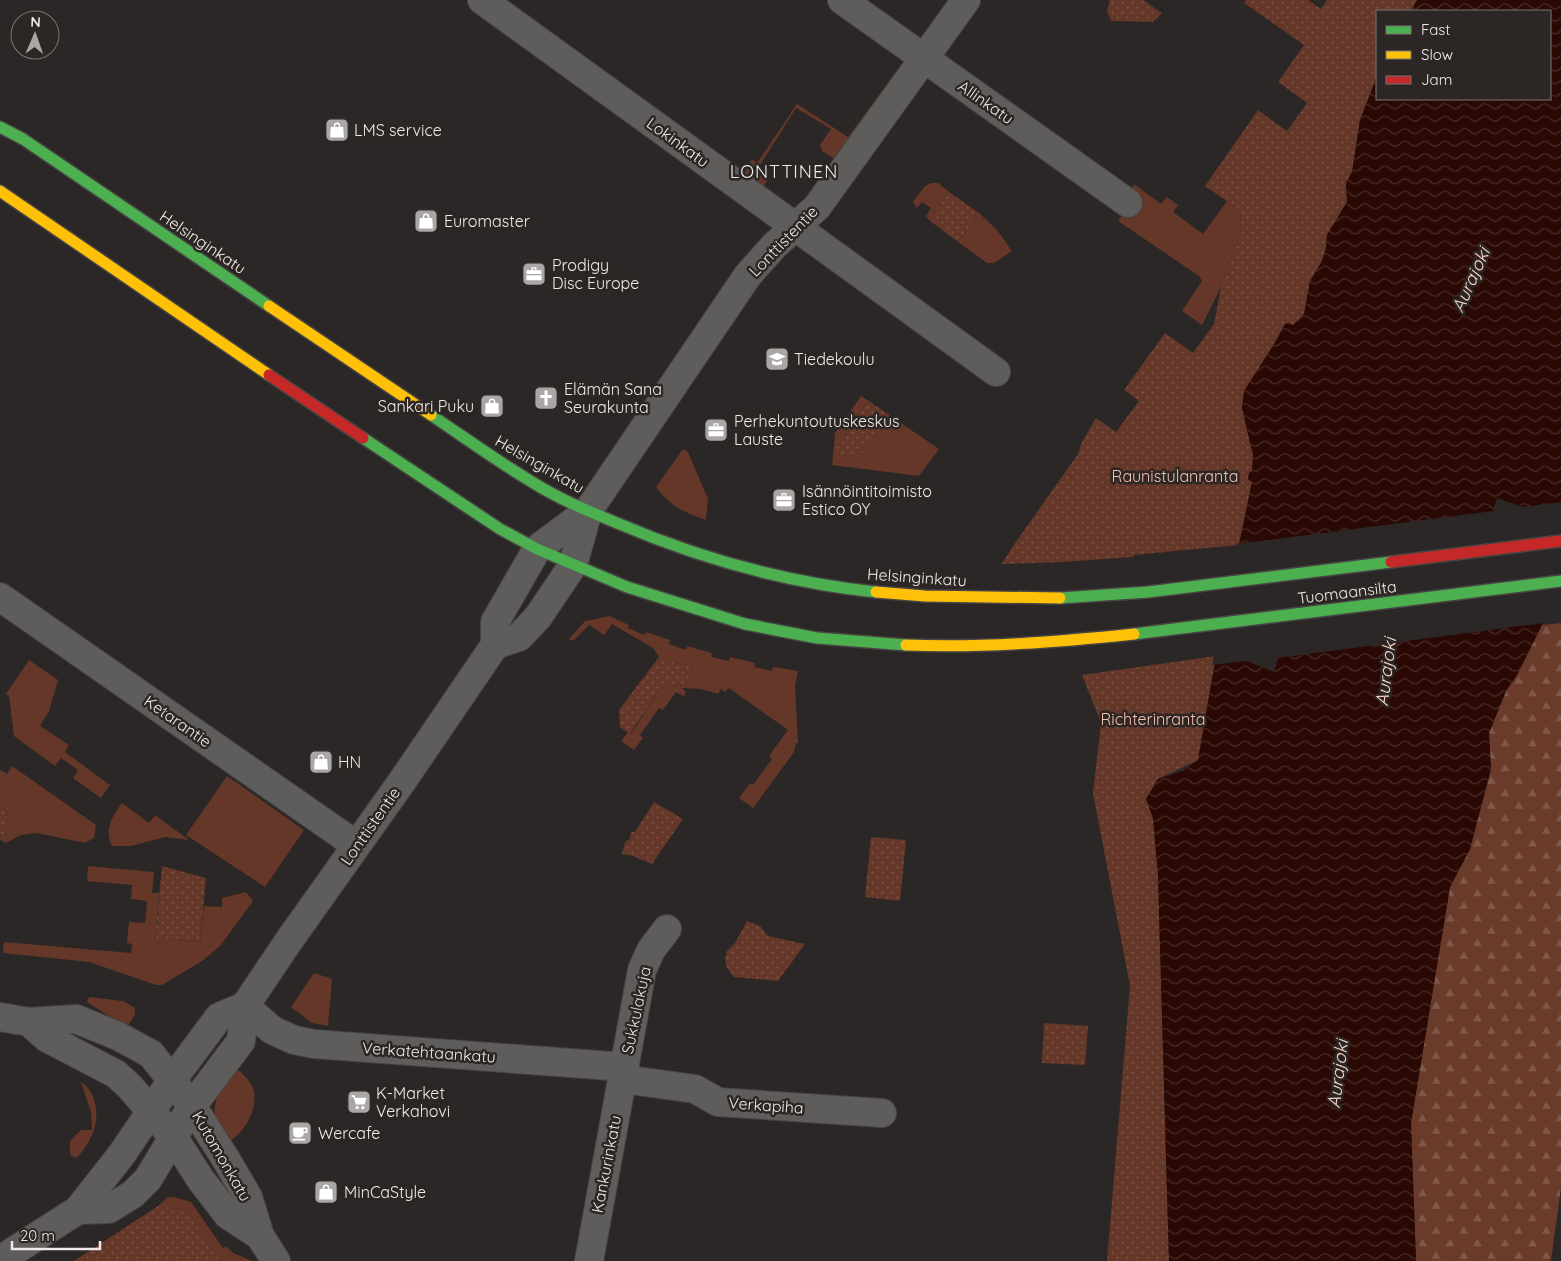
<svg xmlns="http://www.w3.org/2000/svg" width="1561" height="1261" viewBox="0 0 1561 1261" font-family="Quicksand,sans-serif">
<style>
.grass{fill:#643728}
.forest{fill:url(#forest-firs)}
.park{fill:url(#park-dots)}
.water{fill:url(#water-waves)}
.pier{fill:#2a2726}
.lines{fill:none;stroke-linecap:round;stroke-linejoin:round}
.street-casing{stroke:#474443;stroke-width:30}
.fast-casing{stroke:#474443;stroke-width:14}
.slow-casing{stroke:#474443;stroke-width:14}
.jam-casing{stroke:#474443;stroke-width:14}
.street{stroke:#5f5d5c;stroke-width:28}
.fast{stroke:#4caf50;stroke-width:11}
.slow{stroke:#ffc107;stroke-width:11}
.jam{stroke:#c62828;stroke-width:11}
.labels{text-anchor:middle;stroke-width:5;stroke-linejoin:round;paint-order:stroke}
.street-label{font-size:16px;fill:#efeae9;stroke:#2c2624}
.poi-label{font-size:16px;fill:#efeae9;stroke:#2c2624;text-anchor:start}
.park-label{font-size:16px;fill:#f6c0af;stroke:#2c2624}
.neighbourhood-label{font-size:18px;letter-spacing:1px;fill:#efeae9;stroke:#2c2624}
.water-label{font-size:18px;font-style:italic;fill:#fdd8cc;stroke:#2c2624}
</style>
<defs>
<pattern id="forest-firs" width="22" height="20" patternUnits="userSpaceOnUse" patternTransform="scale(1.25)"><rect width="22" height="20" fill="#6a3b2b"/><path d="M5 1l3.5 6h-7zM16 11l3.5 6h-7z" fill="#80584a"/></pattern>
<pattern id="park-dots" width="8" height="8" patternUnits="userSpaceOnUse" patternTransform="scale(1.25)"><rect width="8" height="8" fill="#643728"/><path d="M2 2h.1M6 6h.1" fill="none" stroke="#7a5447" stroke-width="1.8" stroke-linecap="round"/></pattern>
<pattern id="water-waves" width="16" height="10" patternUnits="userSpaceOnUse" patternTransform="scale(1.25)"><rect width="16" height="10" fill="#2a0803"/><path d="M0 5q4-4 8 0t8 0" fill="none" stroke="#492c28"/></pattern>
</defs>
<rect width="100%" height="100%" fill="#2a2726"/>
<!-- grass -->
<g class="grass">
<polygon points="898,69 900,71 836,160 822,151 820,145 831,129 796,108 757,170 768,179 763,188 745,176 746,168 752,159 757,163 797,104 848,137"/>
<polygon points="931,183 938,183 949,192 929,220 926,216 931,208 922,202 917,208 913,202 924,187"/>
<polygon points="1134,184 1161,204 1167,197 1178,205 1173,212 1203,234 1227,201 1240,210 1241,230 1221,287 1202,325 1182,311 1202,281 1199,276 1118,221 1137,194 1132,189"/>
<polygon points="979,213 997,230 1012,251 994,263 987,263 958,242"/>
<polygon points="861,396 869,401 852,422 841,445 834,445 835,433"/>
<polygon points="892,417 939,449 919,476 832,465 833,455 861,455"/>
<path d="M683,449L688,452L708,499L706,520C683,512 671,507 656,487Z"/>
<polygon points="609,616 629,625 628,628 644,635 646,632 670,640 669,644 686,650 687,646 712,653 711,657 729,661 730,657 755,663 754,667 772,671 773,667 798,671 795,685 798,743 796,743 794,752 753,808 739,798 750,783 753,785 772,759 769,756 788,730 729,688 725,692 721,689 718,694 701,689 682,688 686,692 684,697 676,692 663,710 659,708 640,735 643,738 634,750 621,741 628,732 631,734 661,687 673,687 688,682 692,667 659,657 653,648 612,624 604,635 589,625 575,639 571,641 569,639 586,620 587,621"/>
<polygon points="29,660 58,680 49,711 40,726 69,745 65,752 110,785 101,798 73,778 78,770 61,758 55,766 14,736 9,696 6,694"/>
<polygon points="12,766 96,825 94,838 85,843 37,833 21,835 6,843 8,808 0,803 0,770 7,774"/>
<polygon points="227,776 304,830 265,887 186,835"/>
<path d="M122,803L149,823L155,815L189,840L165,837L131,846H112C104,830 112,817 122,803Z"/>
<polygon points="88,866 154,872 152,893 159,893 155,938 200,942 204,906 222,907 222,898 246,892 253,901 220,946 202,961 162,985 156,985 89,962 3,953 4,942 131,953 132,944 127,943 129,922 145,923 147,901 131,899 132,885 87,881"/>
<polygon points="314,973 332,979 328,1026 312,1023 291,1007"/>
<polygon points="89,997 123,1001 135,1008 135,1014 127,1028 87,1002"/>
<path d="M235,1067C242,1073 249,1079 253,1088C259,1107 246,1131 230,1141C226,1135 218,1128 216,1121C210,1101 224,1082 235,1067Z"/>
<path d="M81,1082C88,1087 90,1090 93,1097C102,1121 92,1140 77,1158L70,1155V1141L81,1130H92L91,1112Z"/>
<polygon points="168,1197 173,1197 191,1202 223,1248 226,1246 233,1253 252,1261 220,1261 187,1210 158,1206"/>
</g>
<!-- forest -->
<polygon class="forest" points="1561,623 1561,1187 1551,1261 1416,1261 1411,1123 1450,887 1470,849 1491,769 1489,733 1506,691 1517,675 1542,625"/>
<!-- park -->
<g class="park">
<polygon points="1110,0 1143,0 1162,13 1153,22 1111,21 1107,11"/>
<polygon points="1246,0 1308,0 1321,9 1327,0 1417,0 1411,11 1377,11 1377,76 1360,120 1352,172 1346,183 1347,202 1327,235 1326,248 1322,261 1310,281 1304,314 1293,326 1285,324 1273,346 1244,391 1242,408 1253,455 1252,472 1249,473 1248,480 1252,482 1239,545 1134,555 1133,557 1063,562 1002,564 1011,549 1078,454 1081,444 1096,418 1116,432 1139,401 1124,390 1165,333 1193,353 1214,324 1221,287 1241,230 1240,210 1205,186 1258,110 1287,131 1307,103 1278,82 1304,45 1244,3"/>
<polygon points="949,192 979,213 958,242 929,220"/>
<polygon points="869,401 892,417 861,455 833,455 834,445 841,445 852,422"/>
<polygon points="1216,656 1198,760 1158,779 1146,799 1153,818 1158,875 1169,1261 1107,1261 1130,986 1093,793 1101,723 1082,675"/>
<polygon points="659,657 692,667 688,682 673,687 661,687 630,734 620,727 619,710"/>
<polygon points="0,802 8,808 6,843 0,840"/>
<polygon points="654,802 683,819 652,864 633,856 622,854 625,842 630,839 631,832 635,832"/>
<polygon points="871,837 906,840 900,901 865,897"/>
<polygon points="162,866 206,878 200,942 155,938"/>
<polygon points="747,921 760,926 768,936 805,944 778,981 734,977 727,968 725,959 727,951 735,943"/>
<polygon points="1044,1023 1088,1026 1085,1065 1042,1063"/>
<polygon points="158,1206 187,1210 220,1261 74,1261"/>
</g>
<!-- water -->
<polygon class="water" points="1417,0 1561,0 1561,536 1542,625 1517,675 1506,691 1489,733 1491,769 1470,849 1450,887 1411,1123 1416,1261 1169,1261 1158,875 1153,818 1146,799 1158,779 1183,771 1198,760 1216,656 1252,482 1248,480 1249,473 1252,471 1253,455 1242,408 1244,391 1273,346 1285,324 1288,323 1293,325 1304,314 1310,281 1322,261 1326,248 1327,235 1347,202 1346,183 1352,172 1360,120 1377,76 1377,99 1550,99 1550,11 1411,11"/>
<!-- pier -->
<polygon class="pier" points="1497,498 1522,507 1561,502 1561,548 1544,623 1278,658 1274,672 1247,661 1212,665 1237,544 1493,511"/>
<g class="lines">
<!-- street casing -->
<g class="street-casing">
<g id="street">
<polyline points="482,0 996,372"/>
<polyline points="842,0 1128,203"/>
<polyline points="0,597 356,845"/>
<polyline points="495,645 519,637 538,617 573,565 588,511"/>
<polyline points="245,1006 272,1030 294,1040 314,1044 625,1067"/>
<polyline points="0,1017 29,1022 76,1019 118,1036 151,1054 192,1106 227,1161 248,1197 260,1236 276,1261"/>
<polyline points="29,1022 47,1038 116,1074 130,1087 174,1138 201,1180 228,1215 260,1236"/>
<polyline points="623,1079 695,1089 718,1102 882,1113"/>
<polyline points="78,1210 109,1209 133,1194 148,1179 192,1106 241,1041 245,1006 288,942 403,780 495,645 495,622 537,549 588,511 748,275 775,245 817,207 966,0"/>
<polyline points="0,1260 78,1210 122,1154 172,1080 219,1017 245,1006"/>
<polyline points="589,1261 642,970 651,950 667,929"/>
</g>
</g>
<!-- fast casing -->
<g class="fast-casing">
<g id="fast">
<polyline points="0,127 23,139 269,306"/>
<path d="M431,415C464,437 497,461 532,482C559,499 588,511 617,523C699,558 787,583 876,592"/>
<polyline points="363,438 500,529 537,549 627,587 745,624 817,638 906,645"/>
<polyline points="1060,598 1148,592 1391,562"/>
<polyline points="1134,634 1561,581"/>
</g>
</g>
<!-- slow casing -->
<g class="slow-casing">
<g id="slow">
<polyline points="0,191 269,375"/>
<polyline points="269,306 431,415"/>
<polyline points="876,592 925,596 1060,598"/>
<path d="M906,645C982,648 1058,642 1134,634"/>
</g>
</g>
<!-- jam casing -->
<g class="jam-casing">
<g id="jam">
<polyline points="269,375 363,438"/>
<polyline points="1391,562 1561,541"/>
</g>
</g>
<!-- street -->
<use href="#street" class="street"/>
<!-- fast -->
<use href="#fast" class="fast"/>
<!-- slow -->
<use href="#slow" class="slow"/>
<!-- jam -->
<use href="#jam" class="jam"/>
</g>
<!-- icons -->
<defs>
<g id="shop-square" transform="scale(1.25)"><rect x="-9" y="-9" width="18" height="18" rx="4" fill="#aaa6a5" stroke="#2c2624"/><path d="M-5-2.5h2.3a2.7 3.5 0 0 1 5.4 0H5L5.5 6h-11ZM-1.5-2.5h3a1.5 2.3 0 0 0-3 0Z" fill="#fff"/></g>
<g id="office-square" transform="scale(1.25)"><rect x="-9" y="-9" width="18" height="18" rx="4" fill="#aaa6a5" stroke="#2c2624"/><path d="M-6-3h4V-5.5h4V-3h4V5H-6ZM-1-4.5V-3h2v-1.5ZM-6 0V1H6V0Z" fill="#fff"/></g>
<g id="school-square" transform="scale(1.25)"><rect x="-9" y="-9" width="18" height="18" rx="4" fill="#aaa6a5" stroke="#2c2624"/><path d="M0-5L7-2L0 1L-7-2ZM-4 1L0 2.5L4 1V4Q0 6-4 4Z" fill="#fff"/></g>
<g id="church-square" transform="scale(1.25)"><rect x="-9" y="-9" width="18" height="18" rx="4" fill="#aaa6a5" stroke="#2c2624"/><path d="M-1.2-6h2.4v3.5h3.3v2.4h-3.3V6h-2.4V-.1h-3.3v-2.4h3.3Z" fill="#fff"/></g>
<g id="supermarket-square" transform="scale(1.25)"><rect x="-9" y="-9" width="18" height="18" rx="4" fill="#aaa6a5" stroke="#2c2624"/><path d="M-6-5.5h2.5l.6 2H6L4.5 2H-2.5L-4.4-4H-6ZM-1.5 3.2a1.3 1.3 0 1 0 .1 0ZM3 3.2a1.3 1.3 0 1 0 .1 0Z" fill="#fff"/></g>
<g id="cafe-square" transform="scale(1.25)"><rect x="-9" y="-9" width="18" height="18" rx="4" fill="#aaa6a5" stroke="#2c2624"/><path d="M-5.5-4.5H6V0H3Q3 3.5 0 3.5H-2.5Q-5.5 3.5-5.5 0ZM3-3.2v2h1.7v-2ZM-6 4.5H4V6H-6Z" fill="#fff"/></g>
</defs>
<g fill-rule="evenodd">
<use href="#shop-square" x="337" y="130"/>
<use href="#shop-square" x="426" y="221"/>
<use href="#office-square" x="534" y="274"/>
<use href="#school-square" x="777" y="359"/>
<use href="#church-square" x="546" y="398"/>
<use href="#shop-square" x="492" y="406"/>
<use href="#office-square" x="716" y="430"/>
<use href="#office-square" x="784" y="500"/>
<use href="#shop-square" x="321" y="762"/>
<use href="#supermarket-square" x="359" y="1102"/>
<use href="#cafe-square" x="300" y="1133"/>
<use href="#shop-square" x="326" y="1192"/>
</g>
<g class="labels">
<!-- street labels -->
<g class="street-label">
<text transform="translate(986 102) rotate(35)" y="6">Allinkatu</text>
<text transform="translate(678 142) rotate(36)" y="6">Lokinkatu</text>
<text transform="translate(783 241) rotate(-46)" y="6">Lonttistentie</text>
<text transform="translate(203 242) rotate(34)" y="6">Helsinginkatu</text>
<text transform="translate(540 464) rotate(30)" y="6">Helsinginkatu</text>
<text transform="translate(917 577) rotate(4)" y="6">Helsinginkatu</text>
<text transform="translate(1347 592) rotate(-7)" y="6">Tuomaansilta</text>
<text transform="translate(178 721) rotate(35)" y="6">Ketarantie</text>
<text transform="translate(370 826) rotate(-55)" y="6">Lonttistentie</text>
<text transform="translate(636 1010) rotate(-78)" y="6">Sukkulakuja</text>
<text transform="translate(429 1052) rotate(4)" y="6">Verkatehtaankatu</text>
<text transform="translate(766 1105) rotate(4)" y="6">Verkapiha</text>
<text transform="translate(222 1156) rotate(60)" y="6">Kutomonkatu</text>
<text transform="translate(606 1164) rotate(-79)" y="6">Kankurinkatu</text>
</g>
<!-- poi labels -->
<g class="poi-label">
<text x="354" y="136">LMS service</text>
<text x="444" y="227">Euromaster</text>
<text x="552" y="271">Prodigy<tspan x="552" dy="18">Disc Europe</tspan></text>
<text x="794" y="365">Tiedekoulu</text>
<text x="564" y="395">Elämän Sana<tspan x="564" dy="18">Seurakunta</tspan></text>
<text x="474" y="412" text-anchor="end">Sankari Puku</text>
<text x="734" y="427">Perhekuntoutuskeskus<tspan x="734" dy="18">Lauste</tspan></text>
<text x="802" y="497">Isännöintitoimisto<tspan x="802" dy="18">Estico OY</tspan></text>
<text x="338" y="768">HN</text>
<text x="376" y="1099">K-Market<tspan x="376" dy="18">Verkahovi</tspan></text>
<text x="318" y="1139">Wercafe</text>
<text x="344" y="1198">MinCaStyle</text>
</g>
<!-- park labels -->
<g class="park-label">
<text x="1175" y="482">Raunistulanranta</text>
<text x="1153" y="725">Richterinranta</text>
</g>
<!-- neighbourhood labels -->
<g class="neighbourhood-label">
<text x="784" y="178">LONTTINEN</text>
</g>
<!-- water labels -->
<g class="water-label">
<text transform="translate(1471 280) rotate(-66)" y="6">Aurajoki</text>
<text transform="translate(1386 672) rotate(-83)" y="6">Aurajoki</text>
<text transform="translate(1338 1074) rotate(-83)" y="6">Aurajoki</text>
</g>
</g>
<!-- legend -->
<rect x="1376" y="10" width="175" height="90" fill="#2c2624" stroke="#7a7473"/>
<rect x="1386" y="26" width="25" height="8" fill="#4caf50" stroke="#7a7473"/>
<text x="1421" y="35" font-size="15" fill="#efeae9">Fast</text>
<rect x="1386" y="51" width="25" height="8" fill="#ffc107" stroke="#7a7473"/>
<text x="1421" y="60" font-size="15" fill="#efeae9">Slow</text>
<rect x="1386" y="76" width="25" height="8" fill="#c62828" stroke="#7a7473"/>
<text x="1421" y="85" font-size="15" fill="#efeae9">Jam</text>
<!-- north arrow -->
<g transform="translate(35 35) rotate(2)"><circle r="24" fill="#2c2624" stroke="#7a7473"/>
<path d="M0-4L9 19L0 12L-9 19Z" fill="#aaa6a5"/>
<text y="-8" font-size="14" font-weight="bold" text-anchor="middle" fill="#efeae9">N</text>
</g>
<!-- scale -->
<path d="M12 1241v8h88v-8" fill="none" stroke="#efeae9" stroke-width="2.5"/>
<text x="20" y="1241" font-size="15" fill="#efeae9" stroke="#2c2624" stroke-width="4" paint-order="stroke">20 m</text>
</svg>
